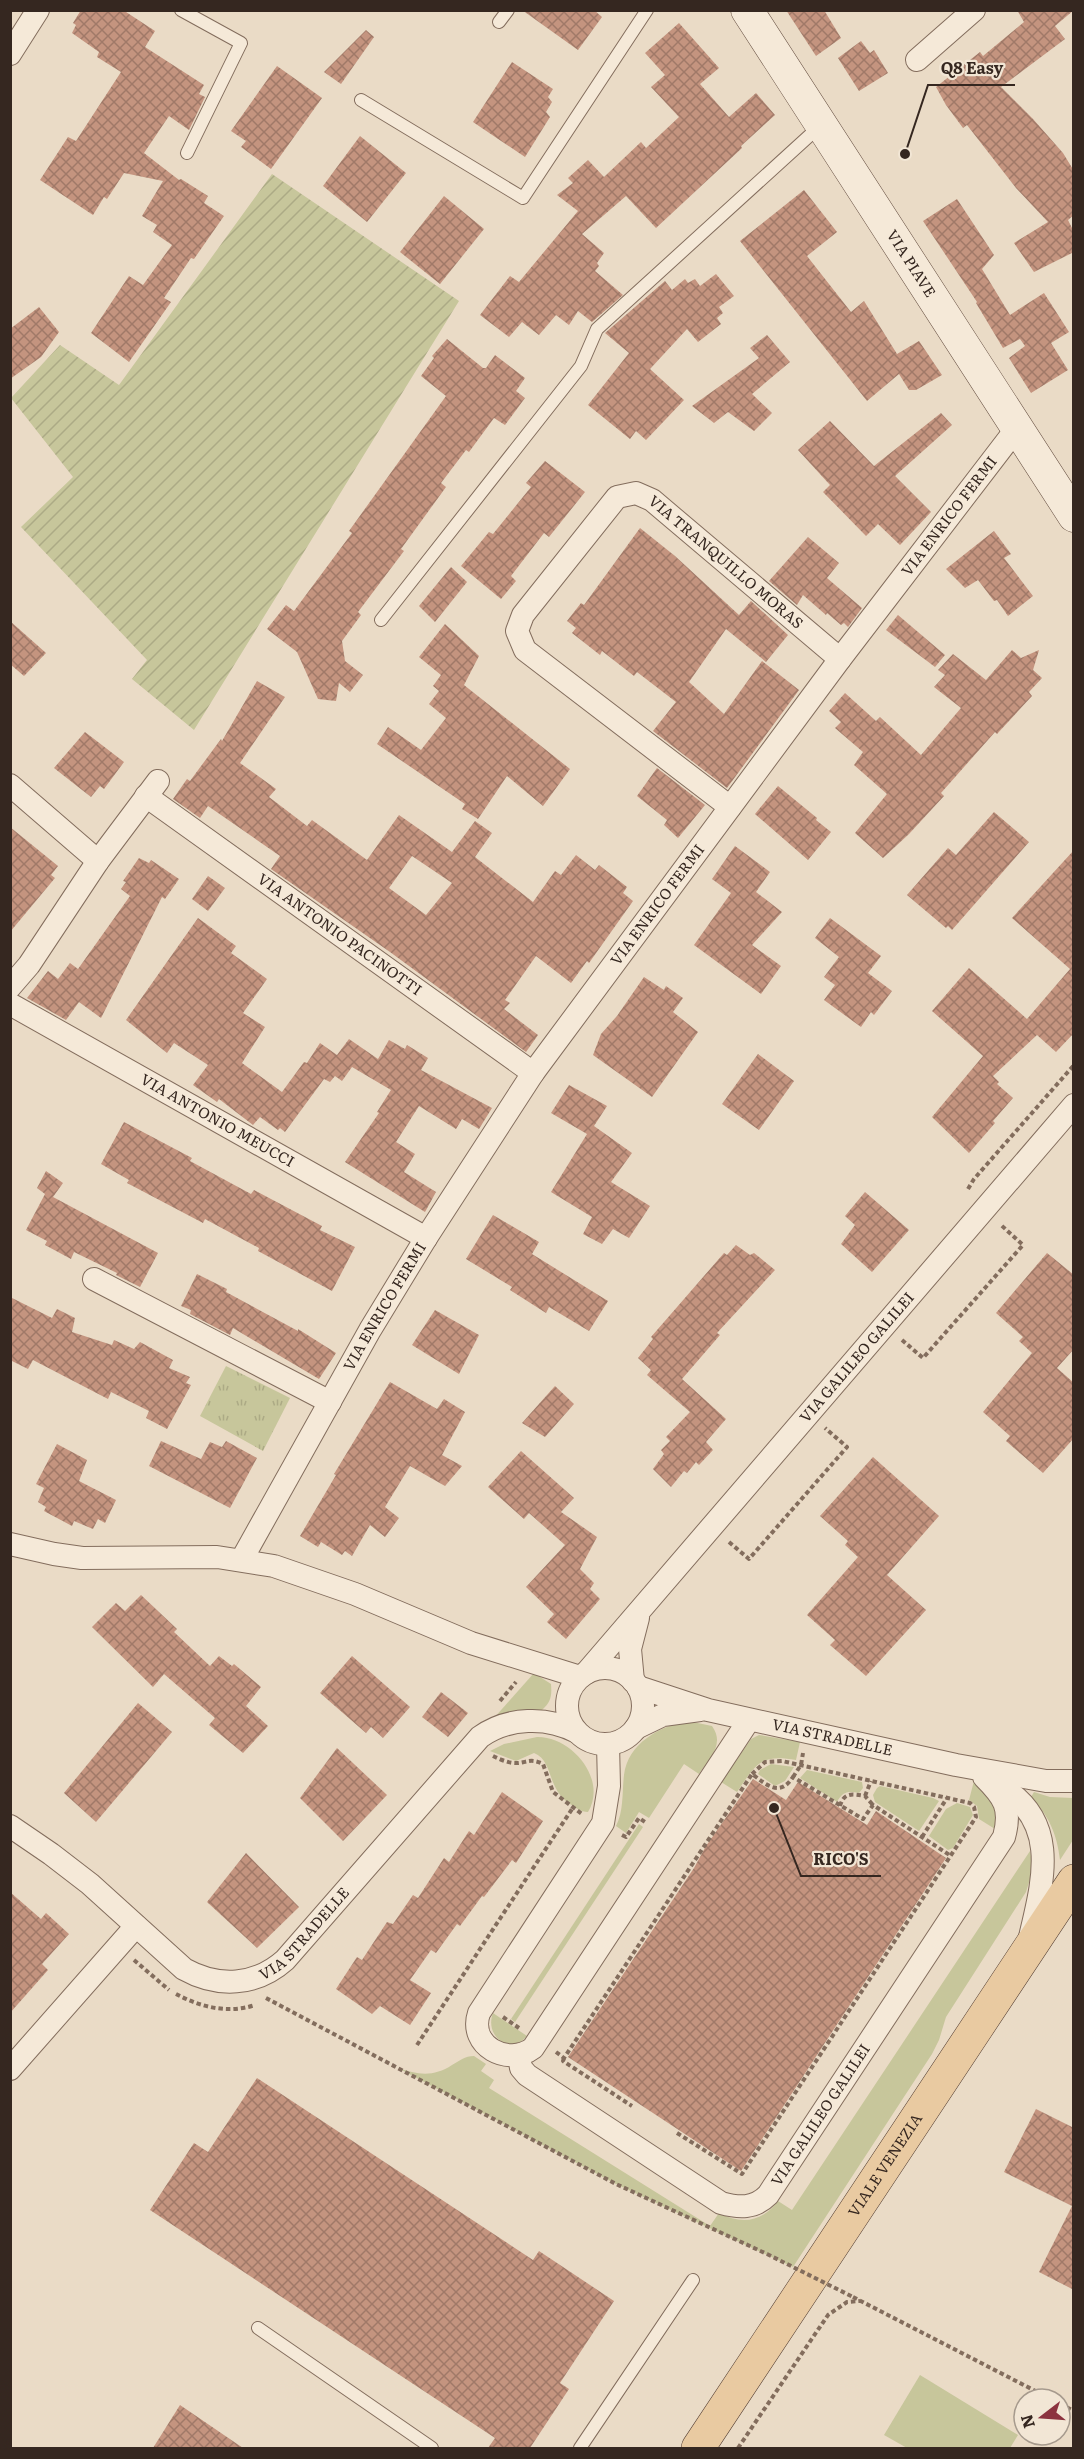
<svg xmlns="http://www.w3.org/2000/svg" width="1084" height="2459" viewBox="0 0 1084 2459" font-family="Literata,serif">
<style>
.grass{fill:#c7c69b}
.park{fill:url(#park-tufts)}
.garden{fill:url(#garden-furrows)}
.building{fill:url(#building-cross-hatch);fill-rule:evenodd}
.lines{fill:none;stroke-linecap:round;stroke-linejoin:round}
.lane-casing{stroke:#836d5d;stroke-width:14}
.street-casing{stroke:#836d5d;stroke-width:24}
.secondary-casing{stroke:#654e40;stroke-width:33}
.primary-casing{stroke:#513c31;stroke-width:34}
.path{stroke:#836d5d;stroke-width:4;stroke-dasharray:4.5 3;stroke-linecap:butt}
.lane{stroke:#f5e9d8;stroke-width:12}
.street{stroke:#f5e9d8;stroke-width:22}
.secondary{stroke:#f5e9d8;stroke-width:32}
.primary{stroke:#e9caa1;stroke-width:33}
.path-bridge{stroke:#836d5d;stroke-width:4;stroke-dasharray:4.5 3;stroke-linecap:butt}
.labels{text-anchor:middle;stroke-width:4.5;stroke-linejoin:round;paint-order:stroke}
.street-label{font-size:15px;fill:#352720;stroke:#f2e6d5}
.leader{fill:none;stroke:#352720;stroke-width:2}
.callout-dot{fill:#352720;stroke:#f2e6d5;stroke-width:2}
.callout-label{font-size:16px;text-anchor:middle;font-weight:bold;fill:#352720;stroke:#f2e6d5;stroke-width:4.5;stroke-linejoin:round;paint-order:stroke}
</style>
<defs>
<pattern id="park-tufts" width="24" height="20" patternUnits="userSpaceOnUse" patternTransform="scale(1.5)"><rect width="24" height="20" fill="#c7c69b"/><path d="M3 7l-1-3M5 7V3M7 7l1-3M15 17l-1-3M17 17v-4M19 17l1-3" fill="none" stroke="#acaa85"/></pattern>
<pattern id="garden-furrows" width="10" height="10" patternUnits="userSpaceOnUse" patternTransform="scale(1.5)"><rect width="10" height="10" fill="#c7c69b"/><path d="M-1 1l2-2M0 10L10 0M9 11l2-2" fill="none" stroke="#acaa85"/></pattern>
<pattern id="building-cross-hatch" width="8" height="8" patternUnits="userSpaceOnUse" patternTransform="scale(1.5)"><rect width="8" height="8" fill="#c4947f"/><path d="M0 0l8 8M0 8l8-8" fill="none" stroke="#a07968"/></pattern>
</defs>
<rect width="100%" height="100%" fill="#eadbc6"/>
<!-- grass -->
<g class="grass">
<path d="M534,1673L551,1684C552,1696 551,1702 542,1710L494,1718Z"/>
<path d="M688,1721L712,1726C725,1744 710,1758 699,1774L684,1764L649,1818L639,1812L626,1833L616,1826C624,1811 622,1791 624,1775C628,1743 660,1726 688,1721Z"/>
<path d="M759,1735L800,1742L796,1760C760,1754 756,1764 737,1792L721,1782L751,1739Z"/>
<path d="M537,1737C571,1736 608,1779 588,1812C581,1812 576,1808 570,1804C546,1788 554,1761 534,1753L516,1761L490,1751L504,1744Z"/>
<polygon points="771,1764 794,1767 785,1781 775,1786 758,1774 760,1770"/>
<path d="M807,1770L862,1782L863,1788L859,1793C848,1791 843,1791 837,1802L800,1778Z"/>
<polygon points="974,1781 997,1804 995,1829 979,1819 977,1806 969,1800"/>
<polygon points="880,1786 933,1798 939,1801 919,1831 875,1802 873,1795 877,1788"/>
<path d="M1034,1792L1050,1797L1073,1798V1840L1060,1860C1057,1834 1049,1816 1031,1797Z"/>
<polygon points="957,1803 970,1807 973,1815 953,1848 948,1850 929,1836 946,1809"/>
<polygon points="639,1824 643,1827 515,2022 511,2019"/>
<path d="M1030,1851L1033,1869L1026,1892L946,2017L939,2040L932,2054L793,2267L616,2184L398,2068C418,2075 434,2077 452,2065C459,2061 465,2056 474,2056L486,2064L481,2071L494,2080L489,2088L710,2226L719,2213C742,2225 762,2222 778,2201L792,2210Z"/>
<path d="M493,2013L527,2036C510,2056 484,2036 493,2013Z"/>
<polygon points="920,2375 1018,2435 1010,2448 907,2448 884,2435"/>
</g>
<!-- park -->
<polygon class="park" points="226,1366 290,1398 263,1451 200,1416"/>
<!-- garden -->
<polygon class="garden" points="272,174 459,301 194,730 132,679 147,660 21,527 73,477 11,398 60,345 119,385"/>
<!-- building -->
<g class="building">
<polygon points="81,10 123,10 155,31 145,47 204,85 199,94 205,97 189,130 169,116 144,153 179,180 181,179 208,196 204,203 224,216 194,259 191,258 164,298 171,302 129,362 91,333 129,276 143,285 172,245 153,232 157,225 142,216 163,181 124,173 107,199 104,197 93,215 40,180 68,137 76,141 121,72 97,57 99,52 72,33 76,25 73,23"/>
<polygon points="522,10 594,10 602,17 578,50"/>
<polygon points="786,10 824,10 841,38 816,56"/>
<polygon points="1017,10 1074,10 1055,26 1065,39 1001,87 1033,119 1063,153 1074,171 1074,215 1068,220 1074,232 1074,252 1034,272 1014,243 1048,222 1016,188 967,125 963,128 946,105 936,87 980,52 983,56 1024,22"/>
<polygon points="679,23 719,68 700,84 729,117 756,93 775,115 741,146 742,148 656,228 626,196 582,234 604,253 597,263 599,266 595,271 623,295 592,322 578,311 569,325 556,315 539,335 522,322 509,337 480,315 510,276 519,282 578,211 557,195 573,183 568,178 588,160 604,177 641,142 646,148 679,117 651,87 665,75 645,53"/>
<polygon points="366,30 374,37 341,84 324,72"/>
<polygon points="861,41 870,53 874,50 888,73 859,91 838,58"/>
<polygon points="512,62 553,89 548,97 552,102 546,112 550,117 525,157 473,122"/>
<polygon points="277,66 322,98 271,169 241,147 246,141 231,131"/>
<polygon points="360,136 406,173 367,222 323,186"/>
<polygon points="804,190 837,232 807,256 851,312 864,301 897,354 919,341 942,375 916,390 909,390 899,374 867,401 740,241"/>
<polygon points="444,196 484,229 440,284 400,252"/>
<polygon points="957,199 994,255 982,269 1010,315 1044,293 1069,332 1051,343 1068,370 1031,393 1009,358 1025,346 1020,339 1003,348 976,303 977,302 923,221"/>
<polygon points="716,274 734,296 719,307 723,313 717,318 721,324 698,342 687,329 650,369 684,400 646,440 636,431 630,439 588,405 629,353 605,333 665,281 672,290 685,279 688,283 695,279 700,286"/>
<polygon points="39,307 59,332 41,357 10,379 10,329"/>
<polygon points="767,335 790,362 752,394 772,413 754,431 728,412 714,423 692,406 759,358 750,348"/>
<polygon points="447,339 483,368 486,368 495,355 525,378 516,391 525,398 505,425 494,418 469,452 466,450 441,483 446,487 401,549 404,551 358,612 361,615 342,641 345,661 363,675 350,692 339,683 336,701 318,699 297,652 267,629 286,605 294,611 352,533 349,531 446,396 421,376 434,358 432,356"/>
<polygon points="941,413 952,425 895,476 931,512 900,545 878,524 866,536 823,492 830,485 798,450 830,421 874,466"/>
<polygon points="545,461 585,492 549,537 544,533 511,576 516,581 501,599 461,566 489,532 493,534 531,487 526,483"/>
<polygon points="640,528 675,556 739,615 751,601 788,635 766,662 726,629 689,682 724,714 762,661 799,690 727,788 653,731 676,702 637,672 634,676 602,651 600,655 572,633 576,628 567,621 581,603 584,605"/>
<polygon points="994,531 1011,554 1004,558 1033,596 1008,616 997,600 994,601 978,580 965,588 946,569"/>
<polygon points="808,537 839,563 827,578 862,608 848,627 844,623 841,625 827,613 826,615 803,595 797,605 769,581"/>
<polygon points="451,567 467,582 435,622 419,606"/>
<polygon points="898,615 945,655 935,667 886,630"/>
<polygon points="10,621 46,653 24,676 10,664"/>
<polygon points="445,624 479,656 464,685 570,769 543,806 507,776 478,819 462,809 465,804 377,744 388,727 421,750 446,718 429,704 439,691 433,686 441,675 419,657"/>
<polygon points="1012,650 1021,658 1039,650 1033,670 1042,678 1029,692 1032,696 997,734 995,732 941,793 944,796 909,834 883,858 855,833 887,794 854,765 863,752 835,728 841,722 829,711 845,693 876,721 880,717 921,755 961,708 934,687 945,675 938,670 953,654 986,680"/>
<path d="M257,681L285,697L240,763L276,789L269,797L307,826L312,820L367,860L399,815L452,852L475,821L492,833L475,857L533,902L555,871L561,875L576,855L595,870L599,865L627,887L623,893L633,901L589,963L587,961L571,983L536,956L505,1000L510,1003L504,1009L538,1035L526,1052L390,952L271,869L280,856L208,806L200,818L173,799L187,779L190,781L221,739L222,741ZM412,856L452,883L426,915L389,888Z"/>
<polygon points="85,732 124,762 104,789 100,786 91,797 54,768"/>
<polygon points="657,768 705,805 678,838 664,825 667,820 637,796"/>
<polygon points="778,786 817,818 816,820 831,832 808,860 755,814"/>
<polygon points="994,812 1029,842 952,930 948,926 946,928 907,895 948,848 956,855"/>
<polygon points="10,827 58,866 51,875 55,878 10,932"/>
<polygon points="735,846 770,872 756,892 782,912 752,945 781,966 761,994 694,945 731,893 712,879"/>
<polygon points="1074,850 1074,1033 1056,1052 1037,1035 993,1076 999,1082 997,1084 1013,1098 993,1121 995,1123 969,1153 932,1117 983,1056 932,1011 969,968 1027,1019 1070,969 1012,918"/>
<polygon points="139,858 149,863 151,860 179,879 165,899 162,897 101,1018 79,1002 66,1020 27,998 48,971 58,979 70,963 78,969 130,896 121,889 126,882 123,881"/>
<polygon points="208,876 225,888 208,911 192,899"/>
<polygon points="198,918 236,946 231,953 267,979 243,1013 265,1027 242,1063 282,1092 304,1062 307,1063 320,1043 337,1055 349,1039 378,1059 389,1040 405,1049 407,1045 428,1058 421,1070 492,1108 479,1129 462,1119 456,1129 419,1106 396,1142 415,1154 404,1172 436,1192 425,1212 345,1162 379,1113 377,1112 391,1090 352,1067 342,1081 335,1076 330,1082 324,1079 285,1132 280,1128 278,1130 260,1117 253,1125 219,1099 217,1102 193,1085 208,1065 174,1043 167,1053 126,1020"/>
<polygon points="830,918 881,956 868,973 892,991 874,1015 871,1012 861,1027 824,1000 835,985 824,977 839,957 815,938"/>
<polygon points="644,977 664,990 666,986 683,998 673,1012 698,1032 652,1097 593,1055 601,1034 617,1016"/>
<polygon points="758,1054 794,1081 759,1130 722,1104"/>
<polygon points="569,1085 607,1106 594,1126 632,1153 611,1182 650,1206 629,1238 613,1229 602,1244 583,1234 592,1217 551,1192 587,1134 551,1113"/>
<polygon points="124,1122 192,1158 190,1161 251,1194 254,1190 322,1226 320,1230 355,1247 332,1291 258,1251 259,1248 205,1219 203,1223 127,1183 129,1180 101,1164"/>
<polygon points="46,1171 63,1183 53,1197 158,1253 140,1287 116,1275 117,1273 74,1252 71,1259 45,1245 47,1241 26,1230 45,1194 37,1188"/>
<polygon points="865,1192 909,1230 872,1272 841,1244 855,1225 845,1216"/>
<polygon points="493,1215 539,1242 532,1254 608,1301 589,1331 549,1307 546,1313 510,1290 512,1287 466,1259"/>
<polygon points="736,1245 750,1255 754,1253 775,1270 717,1333 720,1335 682,1379 726,1419 706,1442 713,1450 699,1465 696,1462 687,1473 684,1471 671,1487 653,1469 664,1454 661,1450 670,1441 666,1437 690,1412 647,1375 651,1370 638,1358 653,1339 651,1337 724,1253 727,1255"/>
<polygon points="1047,1253 1074,1275 1074,1349 1057,1368 1074,1383 1074,1438 1043,1473 1006,1441 1010,1436 983,1412 1032,1353 1019,1341 1023,1337 996,1313"/>
<polygon points="197,1274 227,1289 226,1292 298,1331 298,1329 336,1353 319,1379 233,1328 230,1335 190,1314 191,1310 181,1306"/>
<polygon points="10,1297 52,1318 57,1309 75,1318 72,1332 112,1345 114,1340 134,1349 140,1342 173,1360 169,1368 190,1377 186,1383 191,1385 167,1429 146,1418 149,1411 111,1392 108,1399 33,1360 28,1369 10,1360"/>
<polygon points="435,1310 479,1335 459,1374 412,1345"/>
<polygon points="390,1382 437,1409 444,1399 465,1412 442,1455 462,1466 445,1486 410,1466 385,1507 399,1518 385,1537 370,1525 352,1556 345,1551 342,1555 321,1542 318,1547 300,1536 336,1475 334,1474"/>
<polygon points="555,1386 574,1404 545,1437 522,1423"/>
<polygon points="161,1441 201,1459 210,1442 222,1447 226,1441 257,1458 230,1508 149,1466"/>
<polygon points="57,1444 87,1460 79,1481 116,1500 105,1523 98,1519 93,1529 74,1521 72,1526 44,1511 46,1507 38,1502 44,1488 36,1484"/>
<polygon points="521,1451 574,1498 561,1512 597,1537 580,1569 594,1583 590,1589 600,1599 566,1639 547,1622 554,1614 526,1587 565,1545 529,1513 524,1519 488,1487"/>
<polygon points="873,1457 939,1516 887,1575 926,1610 866,1676 830,1645 835,1640 807,1615 858,1557 845,1545 848,1541 820,1516"/>
<polygon points="141,1595 177,1629 174,1632 210,1666 219,1656 232,1666 234,1664 261,1687 246,1706 268,1726 243,1753 209,1725 215,1718 164,1674 153,1687 92,1627 116,1603 125,1611"/>
<polygon points="352,1656 410,1707 383,1738 371,1727 366,1733 320,1693"/>
<polygon points="441,1692 468,1713 448,1737 422,1717"/>
<polygon points="138,1703 172,1732 96,1822 64,1793"/>
<polygon points="337,1748 387,1795 343,1841 300,1798"/>
<polygon points="753,1779 786,1800 798,1782 867,1825 876,1811 946,1858 741,2171 568,2057 694,1868 706,1846"/>
<polygon points="502,1792 543,1821 516,1863 512,1860 484,1897 482,1896 460,1926 457,1924 436,1953 431,1950 410,1980 431,1993 410,2025 380,2006 372,2014 336,1989 357,1957 362,1960 387,1922 393,1924 413,1895 418,1898 444,1858 449,1862 469,1831 474,1835"/>
<polygon points="246,1853 299,1907 257,1948 207,1902"/>
<polygon points="10,1892 41,1919 46,1913 69,1934 42,1964 48,1970 10,2013"/>
<polygon points="257,2078 533,2260 539,2251 614,2301 560,2383 569,2389 530,2448 488,2448 495,2438 150,2210 194,2143 208,2152"/>
<polygon points="1036,2109 1074,2128 1074,2290 1039,2272 1072,2206 1004,2172"/>
<polygon points="180,2405 243,2448 153,2448"/>
</g>
<g class="lines">
<!-- lane casing -->
<g class="lane-casing">
<g id="lane">
<polyline points="181,10 241,43 187,153"/>
<polyline points="499,22 508,10"/>
<polyline points="361,100 523,198 647,10"/>
<polyline points="381,620 581,366 597,329 820,126"/>
<polyline points="258,2328 432,2448"/>
<polyline points="580,2448 693,2280"/>
</g>
</g>
<!-- street casing -->
<g class="street-casing">
<g id="street">
<polyline points="10,54 38,10"/>
<polyline points="917,60 974,10"/>
<polyline points="10,785 98,861"/>
<path id="s1" d="M146,796L533,1073"/>
<path id="s2" d="M730,807L525,650L517,631L523,615L617,497L636,493L652,500L840,659"/>
<polyline points="10,987 29,965 98,861 158,781"/>
<path id="s3" d="M10,1004L426,1238"/>
<polyline points="94,1279 330,1402"/>
<polyline points="10,1544 54,1554 82,1558 217,1557 274,1566 355,1594 471,1643 580,1677"/>
<path id="s4" d="M242,1559L370,1330L426,1238L533,1073L840,659L1017,428"/>
<circle cx="605" cy="1706" r="38"/>
<path id="s5" d="M586,1673L1074,1105"/>
<polyline points="633,1681 630,1649 638,1618"/>
<path id="s6" d="M638,1687L708,1710L956,1765L1046,1781H1074"/>
<polyline points="636,1728 663,1715 700,1710"/>
<path d="M608,1744L609,1786L603,1823L479,2013C468,2046 508,2067 533,2048L749,1720"/>
<path d="M998,1785C1061,1820 1043,1881 1030,1937"/>
<path id="s7" d="M10,1826L51,1854L90,1884L184,1969C218,1988 256,1986 285,1960L480,1737C508,1717 547,1716 577,1732"/>
<path id="s8" d="M519,2056L521,2068L527,2075L721,2203C739,2208 754,2209 768,2195L1004,1837C1012,1808 1004,1797 984,1777"/>
<polyline points="10,2069 136,1926"/>
</g>
</g>
<!-- secondary casing -->
<g class="secondary-casing">
<g id="secondary">
<path id="s9" d="M747,10L1074,516"/>
</g>
</g>
<!-- primary casing -->
<g class="primary-casing">
<g id="primary">
<path id="s10" d="M698,2448L1074,1881"/>
</g>
</g>
<!-- path -->
<g class="path">
<polyline points="968,1189 974,1179 1074,1065"/>
<polyline points="902,1340 923,1358 1023,1245 1001,1225"/>
<polyline points="729,1542 749,1559 847,1447 825,1428"/>
<polyline points="500,1701 516,1682"/>
<path d="M493,1756C499,1759 506,1762 513,1763C526,1764 529,1757 543,1764L553,1792L582,1814"/>
<polyline points="793,1777 801,1765 803,1753"/>
<polyline points="865,1796 871,1781"/>
<path d="M840,1806C844,1792 852,1794 865,1796L873,1805"/>
<polyline points="622,1835 626,1837 639,1818 645,1822"/>
<polyline points="922,1837 947,1798"/>
<polyline points="134,1960 169,1990"/>
<path d="M176,1994C200,2007 228,2014 255,2005"/>
<polyline points="266,1998 616,2184 767,2254"/>
<polyline points="503,2017 519,2028"/>
<polyline points="417,2045 572,1809"/>
<path d="M556,2052L564,2058L752,1774C768,1786 780,1797 793,1777L863,1819L873,1805L951,1856"/>
<polyline points="564,2058 563,2061 632,2106"/>
<polyline points="677,2133 742,2174 976,1817 974,1807 970,1803 782,1761 765,1762 752,1774"/>
<polyline points="853,2297 1051,2399"/>
<polyline points="1060,2404 1074,2411"/>
<polyline points="738,2448 828,2315 847,2302 860,2301"/>
</g>
<!-- lane -->
<use href="#lane" class="lane"/>
<!-- street -->
<use href="#street" class="street"/>
<!-- secondary -->
<use href="#secondary" class="secondary"/>
<!-- primary -->
<use href="#primary" class="primary"/>
<!-- path-bridge -->
<polyline class="path-bridge" points="767,2254 853,2297"/>
</g>
<g class="labels">
<!-- street labels -->
<g class="street-label">
<text dy="5" stroke="none"><textPath href="#s9" startOffset="302">VIA PIAVE</textPath></text>
<text dy="5" stroke="none"><textPath href="#s4" startOffset="1262">VIA ENRICO FERMI</textPath></text>
<text dy="5" stroke="none"><textPath href="#s2" startOffset="580">VIA TRANQUILLO MORAS</textPath></text>
<text dy="5" stroke="none"><textPath href="#s4" startOffset="776">VIA ENRICO FERMI</textPath></text>
<text dy="5" stroke="none"><textPath href="#s1" startOffset="238">VIA ANTONIO PACINOTTI</textPath></text>
<text dy="5" stroke="none"><textPath href="#s3" startOffset="238">VIA ANTONIO MEUCCI</textPath></text>
<text dy="5" stroke="none"><textPath href="#s4" startOffset="290">VIA ENRICO FERMI</textPath></text>
<text dy="5" stroke="none"><textPath href="#s5" startOffset="416">VIA GALILEO GALILEI</textPath></text>
<text dy="5" stroke="none"><textPath href="#s6" startOffset="201">VIA STRADELLE</textPath></text>
<text dy="5" stroke="none"><textPath href="#s7" startOffset="366">VIA STRADELLE</textPath></text>
<text dy="5" stroke="none"><textPath href="#s8" startOffset="400">VIA GALILEO GALILEI</textPath></text>
<text dy="5" stroke="none"><textPath href="#s10" startOffset="339">VIALE VENEZIA</textPath></text>
</g>
</g>
<!-- callouts -->
<path class="leader" d="M905 154L928 85H1015M774 1808L801 1876H881"/>
<g class="callout-dot">
<circle cx="905" cy="154" r="6"/>
<circle cx="774" cy="1808" r="6"/>
</g>
<g class="callout-label">
<text x="972" y="74">Q8 Easy</text>
<text x="841" y="1865">RICO'S</text>
</g>
<!-- border -->
<rect width="1084" height="2459" fill="none" stroke="#352720" stroke-width="24"/>
<!-- north arrow -->
<g transform="translate(1042 2417) rotate(253)"><circle r="28" fill="#f2e6d5" stroke="#a69a8d" stroke-width="1.5"/>
<path d="M0-4.5L10 22L0 15L-10 22Z" fill="#8c333f"/>
<text y="-9" font-size="16" font-weight="bold" text-anchor="middle" fill="#352720">N</text>
</g>
</svg>
